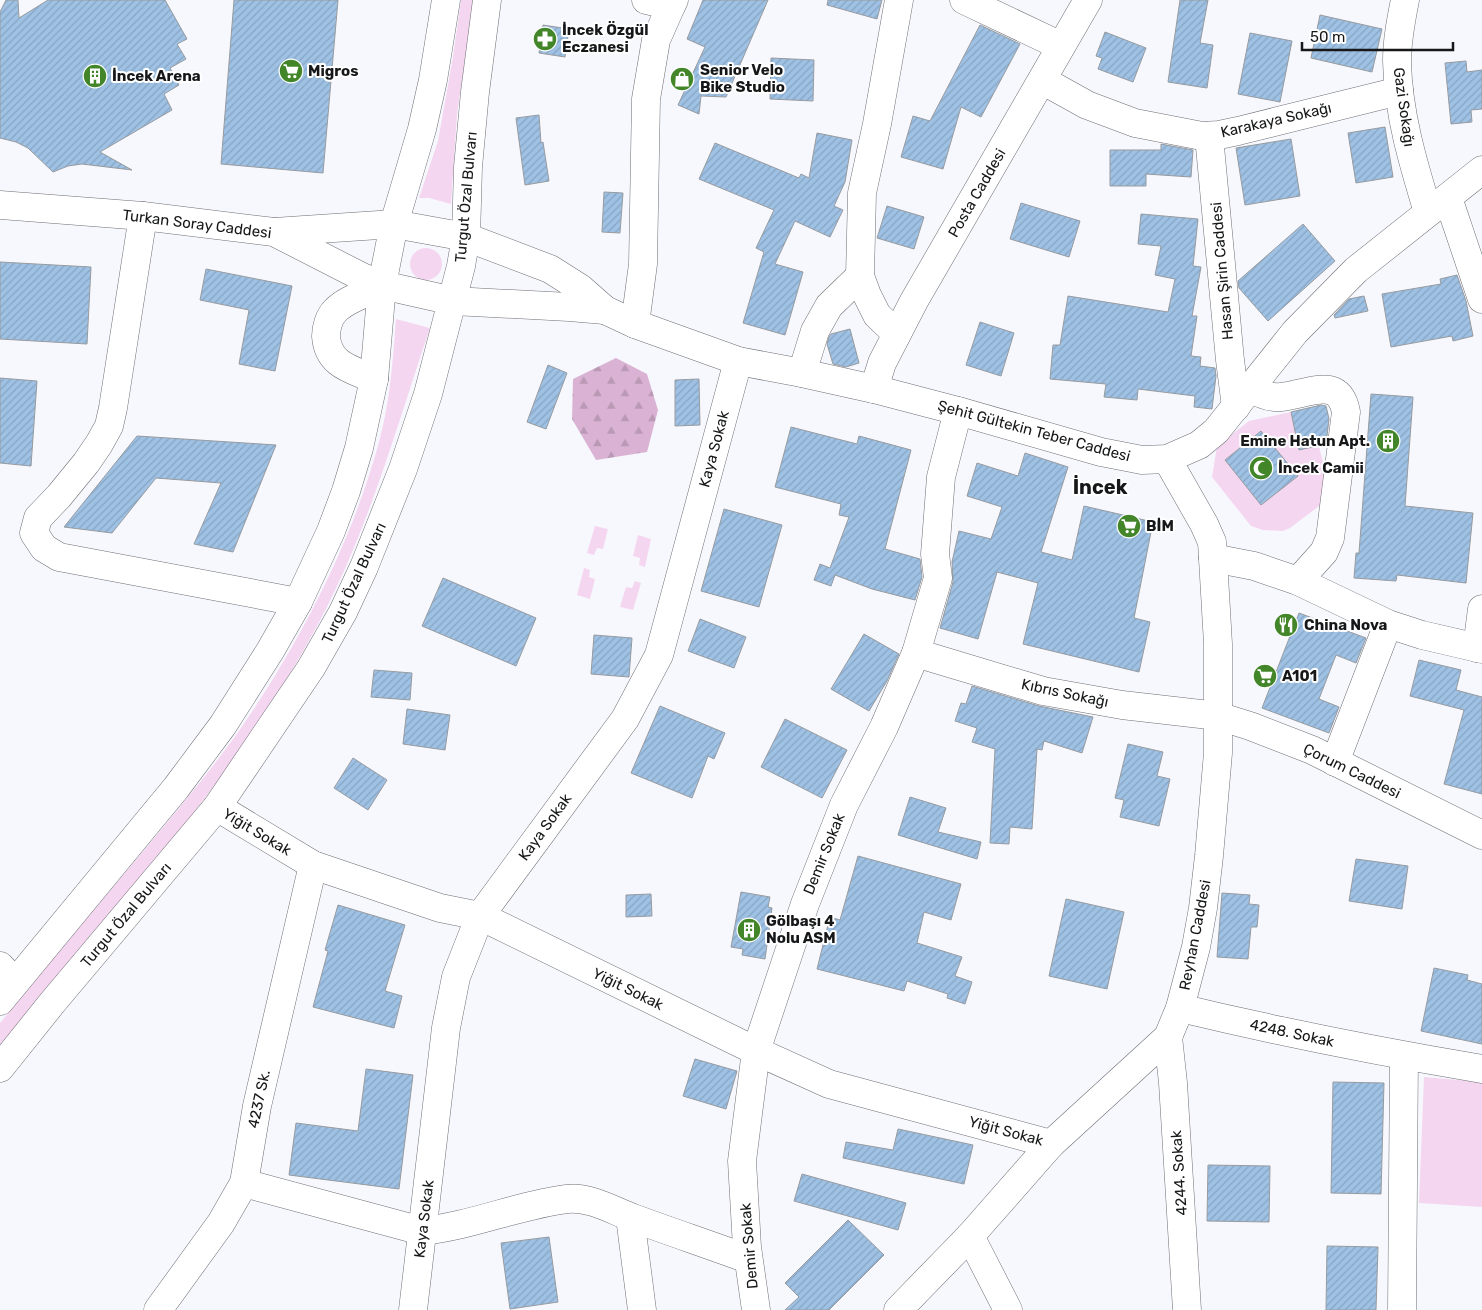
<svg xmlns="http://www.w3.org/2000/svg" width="1482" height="1310" viewBox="0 0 1482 1310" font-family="Rubik,sans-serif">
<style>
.grass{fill:#f5d6f0}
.forest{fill:url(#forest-firs)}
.building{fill:url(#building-hatch);stroke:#979b9f}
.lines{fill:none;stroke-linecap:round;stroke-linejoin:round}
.minor-casing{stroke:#6e6f74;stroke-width:29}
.major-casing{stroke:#6e6f74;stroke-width:29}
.minor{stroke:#fff;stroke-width:28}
.major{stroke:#fff;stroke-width:28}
.labels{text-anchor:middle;stroke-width:4;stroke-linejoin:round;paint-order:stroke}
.poi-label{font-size:15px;font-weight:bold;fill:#161718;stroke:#fff;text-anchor:start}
.street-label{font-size:15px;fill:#161718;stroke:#fff}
.district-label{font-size:20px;font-weight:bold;fill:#161718;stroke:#fff}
</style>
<defs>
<pattern id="forest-firs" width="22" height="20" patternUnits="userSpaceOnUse" patternTransform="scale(1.25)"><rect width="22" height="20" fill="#dab3d4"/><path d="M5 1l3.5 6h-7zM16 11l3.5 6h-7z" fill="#ba99b5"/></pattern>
<pattern id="building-hatch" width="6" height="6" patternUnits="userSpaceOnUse" patternTransform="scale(1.25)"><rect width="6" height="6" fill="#9ec1e4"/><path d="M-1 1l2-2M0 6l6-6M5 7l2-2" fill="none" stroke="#87a5c3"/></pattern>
</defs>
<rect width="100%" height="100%" fill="#f7f8fe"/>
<!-- grass -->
<g class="grass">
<polygon points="461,0 474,0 457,114 451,204 429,198 419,198 438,141 453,57"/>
<circle cx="426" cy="264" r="16"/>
<path d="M396,319L430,328C396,428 368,532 317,626C235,779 111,914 0,1047V1023C48,964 97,906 146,848C176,812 206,776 234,738C296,650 351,546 379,442C390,401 393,360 396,319Z"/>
<polygon points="1291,412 1299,450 1319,446 1330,492 1327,500 1290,528 1283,531 1263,530 1251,526 1212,477 1217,446 1249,421"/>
<polygon points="595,526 608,529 603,549 597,548 594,555 587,553"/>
<polygon points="638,535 651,539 645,567 639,565 640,558 633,556"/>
<polygon points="584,568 590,570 589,577 595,579 590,599 577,595"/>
<polygon points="635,581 641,583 633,610 620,607 626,587 632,588"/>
<polygon points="1424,1077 1482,1082 1482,1207 1419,1203"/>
</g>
<!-- forest -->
<polygon class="forest" points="616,358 647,374 658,410 647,452 596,460 572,419 573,379"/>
<!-- building -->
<g class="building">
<polygon points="6,0 18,0 19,18 48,0 165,0 187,39 177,44 186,59 170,68 179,85 164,94 172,110 100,152 132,170 82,164 68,166 53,172 28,148 16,142 0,138 0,12"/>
<polygon points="234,0 338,0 323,173 221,164"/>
<polygon points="703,0 768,0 726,97 701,96 699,114 678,105 705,47 687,39"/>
<polygon points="828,0 882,0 877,19 827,5"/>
<polygon points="1180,0 1208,0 1200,43 1213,45 1207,88 1168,82"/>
<polygon points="1320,15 1382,29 1372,72 1311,58"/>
<polygon points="543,25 569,29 565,57 539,53"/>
<polygon points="980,25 1020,44 981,117 961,107 943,169 901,157 913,116 930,121"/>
<polygon points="1105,32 1146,48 1133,82 1098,69 1102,58 1096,56"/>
<polygon points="1250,33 1292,41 1280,102 1238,94"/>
<polygon points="771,58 814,60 813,101 770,99"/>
<polygon points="1466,61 1467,72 1482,70 1482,109 1471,110 1472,122 1451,124 1445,63"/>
<polygon points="539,115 541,143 543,142 549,181 525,185 516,118"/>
<polygon points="1385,127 1393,177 1356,183 1348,133"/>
<polygon points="817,133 852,140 845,182 834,206 843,210 830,237 795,221 775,264 803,272 785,335 743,323 764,252 756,248 774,210 699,179 715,143 799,178 801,174 809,178"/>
<polygon points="1291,139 1300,196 1245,205 1236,148"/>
<polygon points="1161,144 1193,150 1191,177 1146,174 1146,186 1110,186 1110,150 1161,150"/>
<polygon points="604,192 623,193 620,233 602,232"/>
<polygon points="1021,203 1080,221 1069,257 1010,239"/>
<polygon points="887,206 924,217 914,249 877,238"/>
<polygon points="1141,214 1198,219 1193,266 1201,267 1192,316 1197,316 1191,356 1201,357 1200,366 1215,368 1216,376 1212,409 1194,407 1195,396 1138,389 1137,400 1104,397 1106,384 1050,379 1053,345 1060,345 1068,296 1168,312 1175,279 1155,275 1161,246 1138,244"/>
<polygon points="1303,224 1335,261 1268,321 1239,288 1238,281"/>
<polygon points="0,262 91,267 87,344 0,339"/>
<polygon points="206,269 292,286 275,371 239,364 249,310 200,300"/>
<polygon points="1457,275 1466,301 1473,336 1453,341 1452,336 1391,347 1382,294 1441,284 1440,279"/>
<polygon points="1364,296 1368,311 1335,318 1334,315 1349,299"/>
<polygon points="980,322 1014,333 1001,376 966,365"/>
<polygon points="850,329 859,363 846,367 833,364 827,344 829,337 831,334"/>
<polygon points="548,365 567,373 546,429 527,422"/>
<polygon points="0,378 37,381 31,466 0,463"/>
<polygon points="699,379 700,425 675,426 675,380"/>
<polygon points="1371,394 1413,397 1405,506 1473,513 1466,583 1397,575 1396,581 1354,578 1356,553 1359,553"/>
<polygon points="1321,405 1326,406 1329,419 1326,444 1299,450 1291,412"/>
<polygon points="791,427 857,444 859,436 911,450 885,549 920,559 922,577 915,600 872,589 835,575 831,586 814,580 820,564 830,568 849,517 839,515 841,504 775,487"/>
<polygon points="1261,431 1298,476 1261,505 1225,460"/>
<polygon points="137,436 276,445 233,552 194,544 221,483 156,478 112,533 64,527"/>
<polygon points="1025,453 1068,467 1041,552 1072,560 1084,506 1153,522 1134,618 1150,622 1139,672 1023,644 1038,583 997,572 978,639 940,628 953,582 952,562 959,531 991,539 1002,507 967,496 977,463 1018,476"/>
<polygon points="724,509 782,525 759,607 701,591"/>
<polygon points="443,578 536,618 516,666 422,626"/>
<polygon points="1299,613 1366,638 1356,663 1336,655 1319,699 1339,707 1329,733 1262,708"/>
<polygon points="700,619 746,637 734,668 688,651"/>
<polygon points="864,634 899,654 887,681 869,711 831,689"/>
<polygon points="594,635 632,638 629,677 591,674"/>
<polygon points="1419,660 1461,670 1456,690 1482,697 1482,794 1444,784 1464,710 1410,696"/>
<polygon points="374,670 412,673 410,700 371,697"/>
<polygon points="972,686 1039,706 1093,717 1082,753 1044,741 1042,750 1037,749 1032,829 1010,827 1009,844 990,843 995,749 972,742 977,728 955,721 961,703 966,704"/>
<polygon points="660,706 725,733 714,759 708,756 692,798 631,773"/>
<polygon points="407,709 450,715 445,750 403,744"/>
<polygon points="785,719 847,750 822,798 761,767"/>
<polygon points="1128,744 1163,752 1157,776 1170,779 1159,826 1120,817 1124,800 1115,798"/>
<polygon points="353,758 387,780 368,810 334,788"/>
<polygon points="910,797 946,808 938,832 981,842 977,859 898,835"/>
<polygon points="858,856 961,884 951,920 924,912 917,943 962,957 955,976 972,982 965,1004 947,998 948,994 907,981 904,991 817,969 830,917 840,920"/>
<polygon points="1356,859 1408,866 1402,909 1349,901"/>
<polygon points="741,892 770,897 768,907 772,908 765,959 742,955 743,949 731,947"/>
<polygon points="1222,893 1250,895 1249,904 1259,905 1257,927 1251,927 1248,959 1217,957"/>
<polygon points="651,894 652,916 626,917 626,895"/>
<polygon points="1066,899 1124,912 1107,989 1049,976"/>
<polygon points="338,905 405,925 385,991 402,996 394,1028 313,1007 328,951 325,950"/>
<polygon points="1434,968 1468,975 1467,980 1482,984 1482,1044 1421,1031"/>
<polygon points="695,1059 737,1071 726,1109 683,1096"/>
<polygon points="366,1069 413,1075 399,1189 289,1175 296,1123 358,1131"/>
<polygon points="1333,1082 1384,1083 1381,1194 1331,1193"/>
<polygon points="898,1129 973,1145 964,1184 843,1158 846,1142 893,1150"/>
<polygon points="1208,1165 1270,1166 1269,1222 1207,1221"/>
<polygon points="802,1174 906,1203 898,1230 794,1201"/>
<polygon points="848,1220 884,1255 829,1310 785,1310 799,1297 785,1283"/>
<polygon points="549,1237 558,1302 510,1309 501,1243"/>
<polygon points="1327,1246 1378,1247 1376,1310 1326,1310"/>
</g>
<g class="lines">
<!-- minor casing -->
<g class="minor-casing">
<g id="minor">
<polyline points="646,0 671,6 674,0"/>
<polyline points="964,0 1061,46"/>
<path d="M1405,0C1401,20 1397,40 1397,61C1398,113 1413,163 1428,212"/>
<polyline points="1042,80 1087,105 1135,123 1202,136 1219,135 1238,131 1399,91"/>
<polyline points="1209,136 1230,360 1236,407"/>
<polyline points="1448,198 1482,299"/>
<polyline points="0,205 143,216 274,232 362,277 382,285"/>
<polyline points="143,216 113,408 109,426 99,444 86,463 59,496 38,518 34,533 44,548 59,557 298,602"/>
<polyline points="274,232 394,224"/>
<polyline points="466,237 550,269 580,288 605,310 635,324 738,361 802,373 874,389 958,411 1101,452 1142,460 1167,459 1199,445 1216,431 1295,332 1356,270 1482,170"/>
<polyline points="453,301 569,307 605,310"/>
<polyline points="635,324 643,264 646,99 656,40 671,6"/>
<polyline points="897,334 877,315 867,295 860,276 862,193 877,124 899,0"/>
<polyline points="802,373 815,331 829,306 860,276"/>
<path d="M374,379C351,369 328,365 326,336C326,328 329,317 335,311C346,299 368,293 382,285"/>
<path d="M1251,388C1260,394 1270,398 1281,397C1307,395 1339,374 1346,412L1330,538L1324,552L1298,581"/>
<polyline points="874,389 882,363 914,301 1088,0"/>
<polyline points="1213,558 1254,566 1298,581 1388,624 1422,635 1482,649"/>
<polyline points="1477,648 1482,609"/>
<polyline points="916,653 1043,691 1122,705 1218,716 1250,726 1312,750 1482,835"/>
<polyline points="1335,762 1388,624"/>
<polyline points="217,807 313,865 440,908 480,916 756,1051 829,1084 1051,1144"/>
<polyline points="0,966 15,982"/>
<path d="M1180,1008C1280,1032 1381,1052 1482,1069"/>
<polyline points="1168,1037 1173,1083 1187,1310"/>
<path d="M244,1183L422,1231C472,1226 518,1205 567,1199C589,1196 614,1211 633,1218C671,1232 710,1245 748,1259"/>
<polyline points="630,1217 642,1310"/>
<polyline points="970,1236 1008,1310"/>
<polyline points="158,1310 221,1223 244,1183 257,1106 313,865"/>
<polyline points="413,1310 446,1028 456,977 480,916 625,719 659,655 738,361"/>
<polyline points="756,1310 747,1247 742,1161 756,1051 805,904 844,805 884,727 916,653 938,578 935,554 941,477 958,411"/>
<polyline points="898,1310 970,1236 1051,1144 1168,1037 1180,1008 1196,947 1203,908 1209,856 1218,753 1218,644 1212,542 1204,524 1167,459"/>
<polyline points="1402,1310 1404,1056"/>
</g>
</g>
<!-- major casing -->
<g class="major-casing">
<g id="major">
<polyline points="394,224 466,237"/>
<polyline points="382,285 453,301"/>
<polyline points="0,1001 176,788 223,725 270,651 298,602 331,531 346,491 359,448 374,379 382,285 394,224 422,129 433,80 446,0"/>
<polyline points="0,1068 52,1003 217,807 311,668 343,612 364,567 403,469 428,394 461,266 466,237 468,167 475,92 487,0"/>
</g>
</g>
<!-- minor -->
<use href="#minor" class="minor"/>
<!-- major -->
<use href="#major" class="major"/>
</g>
<!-- icons -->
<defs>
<g id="pharmacy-disc" transform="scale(1.25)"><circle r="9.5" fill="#43862a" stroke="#fff"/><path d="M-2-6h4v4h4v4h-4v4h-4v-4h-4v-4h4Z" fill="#fff"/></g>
<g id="supermarket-disc" transform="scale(1.25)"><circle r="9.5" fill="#43862a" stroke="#fff"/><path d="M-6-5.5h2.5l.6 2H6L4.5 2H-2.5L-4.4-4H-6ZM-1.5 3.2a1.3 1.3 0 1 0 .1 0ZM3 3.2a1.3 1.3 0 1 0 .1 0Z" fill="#fff"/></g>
<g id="building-disc" transform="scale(1.25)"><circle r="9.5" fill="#43862a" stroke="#fff"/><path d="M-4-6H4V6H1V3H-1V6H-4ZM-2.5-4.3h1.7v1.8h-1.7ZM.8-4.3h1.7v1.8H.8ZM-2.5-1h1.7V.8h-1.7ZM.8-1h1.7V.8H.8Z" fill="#fff"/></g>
<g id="shop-disc" transform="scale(1.25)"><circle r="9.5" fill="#43862a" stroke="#fff"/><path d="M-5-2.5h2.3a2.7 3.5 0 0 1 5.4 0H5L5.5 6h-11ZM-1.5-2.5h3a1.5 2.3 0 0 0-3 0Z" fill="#fff"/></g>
<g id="mosque-disc" transform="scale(1.25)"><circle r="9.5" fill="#43862a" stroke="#fff"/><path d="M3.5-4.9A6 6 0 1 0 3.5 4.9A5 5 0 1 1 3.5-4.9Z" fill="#fff"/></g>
<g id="restaurant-disc" transform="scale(1.25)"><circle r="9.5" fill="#43862a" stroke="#fff"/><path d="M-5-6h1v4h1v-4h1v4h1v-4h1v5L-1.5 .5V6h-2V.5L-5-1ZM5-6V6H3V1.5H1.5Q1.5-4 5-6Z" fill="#fff"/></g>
</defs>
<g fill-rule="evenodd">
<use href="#pharmacy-disc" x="545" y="39"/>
<use href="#supermarket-disc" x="291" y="71"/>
<use href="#building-disc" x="95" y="76"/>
<use href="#shop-disc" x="682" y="79"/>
<use href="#building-disc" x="1388" y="441"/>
<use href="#mosque-disc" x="1261" y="468"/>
<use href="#supermarket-disc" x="1129" y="526"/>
<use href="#restaurant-disc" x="1286" y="625"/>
<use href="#supermarket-disc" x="1265" y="676"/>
<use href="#building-disc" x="749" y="930"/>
</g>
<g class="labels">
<!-- poi labels -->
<g class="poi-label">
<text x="562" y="35">İncek Özgül<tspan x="562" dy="17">Eczanesi</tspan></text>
<text x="700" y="75">Senior Velo<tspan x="700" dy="17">Bike Studio</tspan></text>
<text x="308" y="76">Migros</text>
<text x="112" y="81">İncek Arena</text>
<text x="1370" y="446" text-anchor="end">Emine Hatun Apt.</text>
<text x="1278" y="473">İncek Camii</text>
<text x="1146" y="531">BİM</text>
<text x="1304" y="630">China Nova</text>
<text x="1282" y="681">A101</text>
<text x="766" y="926">Gölbaşı 4<tspan x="766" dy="17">Nolu ASM</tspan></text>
</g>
<!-- street labels -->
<g class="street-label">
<text transform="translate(1404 107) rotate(82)" y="5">Gazi Sokağı</text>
<text transform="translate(1276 120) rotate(-13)" y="5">Karakaya Sokağı</text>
<text transform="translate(977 193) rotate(-60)" y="5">Posta Caddesi</text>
<text transform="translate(466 197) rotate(-85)" y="5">Turgut Özal Bulvarı</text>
<text transform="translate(197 224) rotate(7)" y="5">Turkan Soray Caddesi</text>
<text transform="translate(1222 271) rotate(-95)" y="5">Hasan Şirin Caddesi</text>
<text transform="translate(1034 431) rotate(15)" y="5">Şehit Gültekin Teber Caddesi</text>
<text transform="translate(714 449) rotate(-75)" y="5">Kaya Sokak</text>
<text transform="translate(354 583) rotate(-65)" y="5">Turgut Özal Bulvarı</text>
<text transform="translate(1065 693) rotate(12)" y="5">Kıbrıs Sokağı</text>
<text transform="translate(1352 771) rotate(26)" y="5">Çorum Caddesi</text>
<text transform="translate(545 827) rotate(-54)" y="5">Kaya Sokak</text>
<text transform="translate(257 832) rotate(31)" y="5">Yiğit Sokak</text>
<text transform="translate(824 854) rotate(-68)" y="5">Demir Sokak</text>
<text transform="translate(126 915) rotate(-50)" y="5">Turgut Özal Bulvarı</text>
<text transform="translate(1195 935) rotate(-79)" y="5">Reyhan Caddesi</text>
<text transform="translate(628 989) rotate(26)" y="5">Yiğit Sokak</text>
<text transform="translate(1292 1033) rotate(12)" y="5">4248. Sokak</text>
<text transform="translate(259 1099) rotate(-78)" y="5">4237 Sk.</text>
<text transform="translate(1006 1131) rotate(15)" y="5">Yiğit Sokak</text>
<text transform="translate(1179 1173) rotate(-94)" y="5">4244. Sokak</text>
<text transform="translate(424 1219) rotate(-83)" y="5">Kaya Sokak</text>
<text transform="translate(749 1246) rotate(-95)" y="5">Demir Sokak</text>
</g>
<!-- district labels -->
<g class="district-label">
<text x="1100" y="494">İncek</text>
</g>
</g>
<!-- scale -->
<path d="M1302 42v8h151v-8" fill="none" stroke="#161718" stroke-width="2.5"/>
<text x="1310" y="42" font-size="15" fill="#161718" stroke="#ffffff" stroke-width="4" paint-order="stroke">50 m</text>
</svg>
